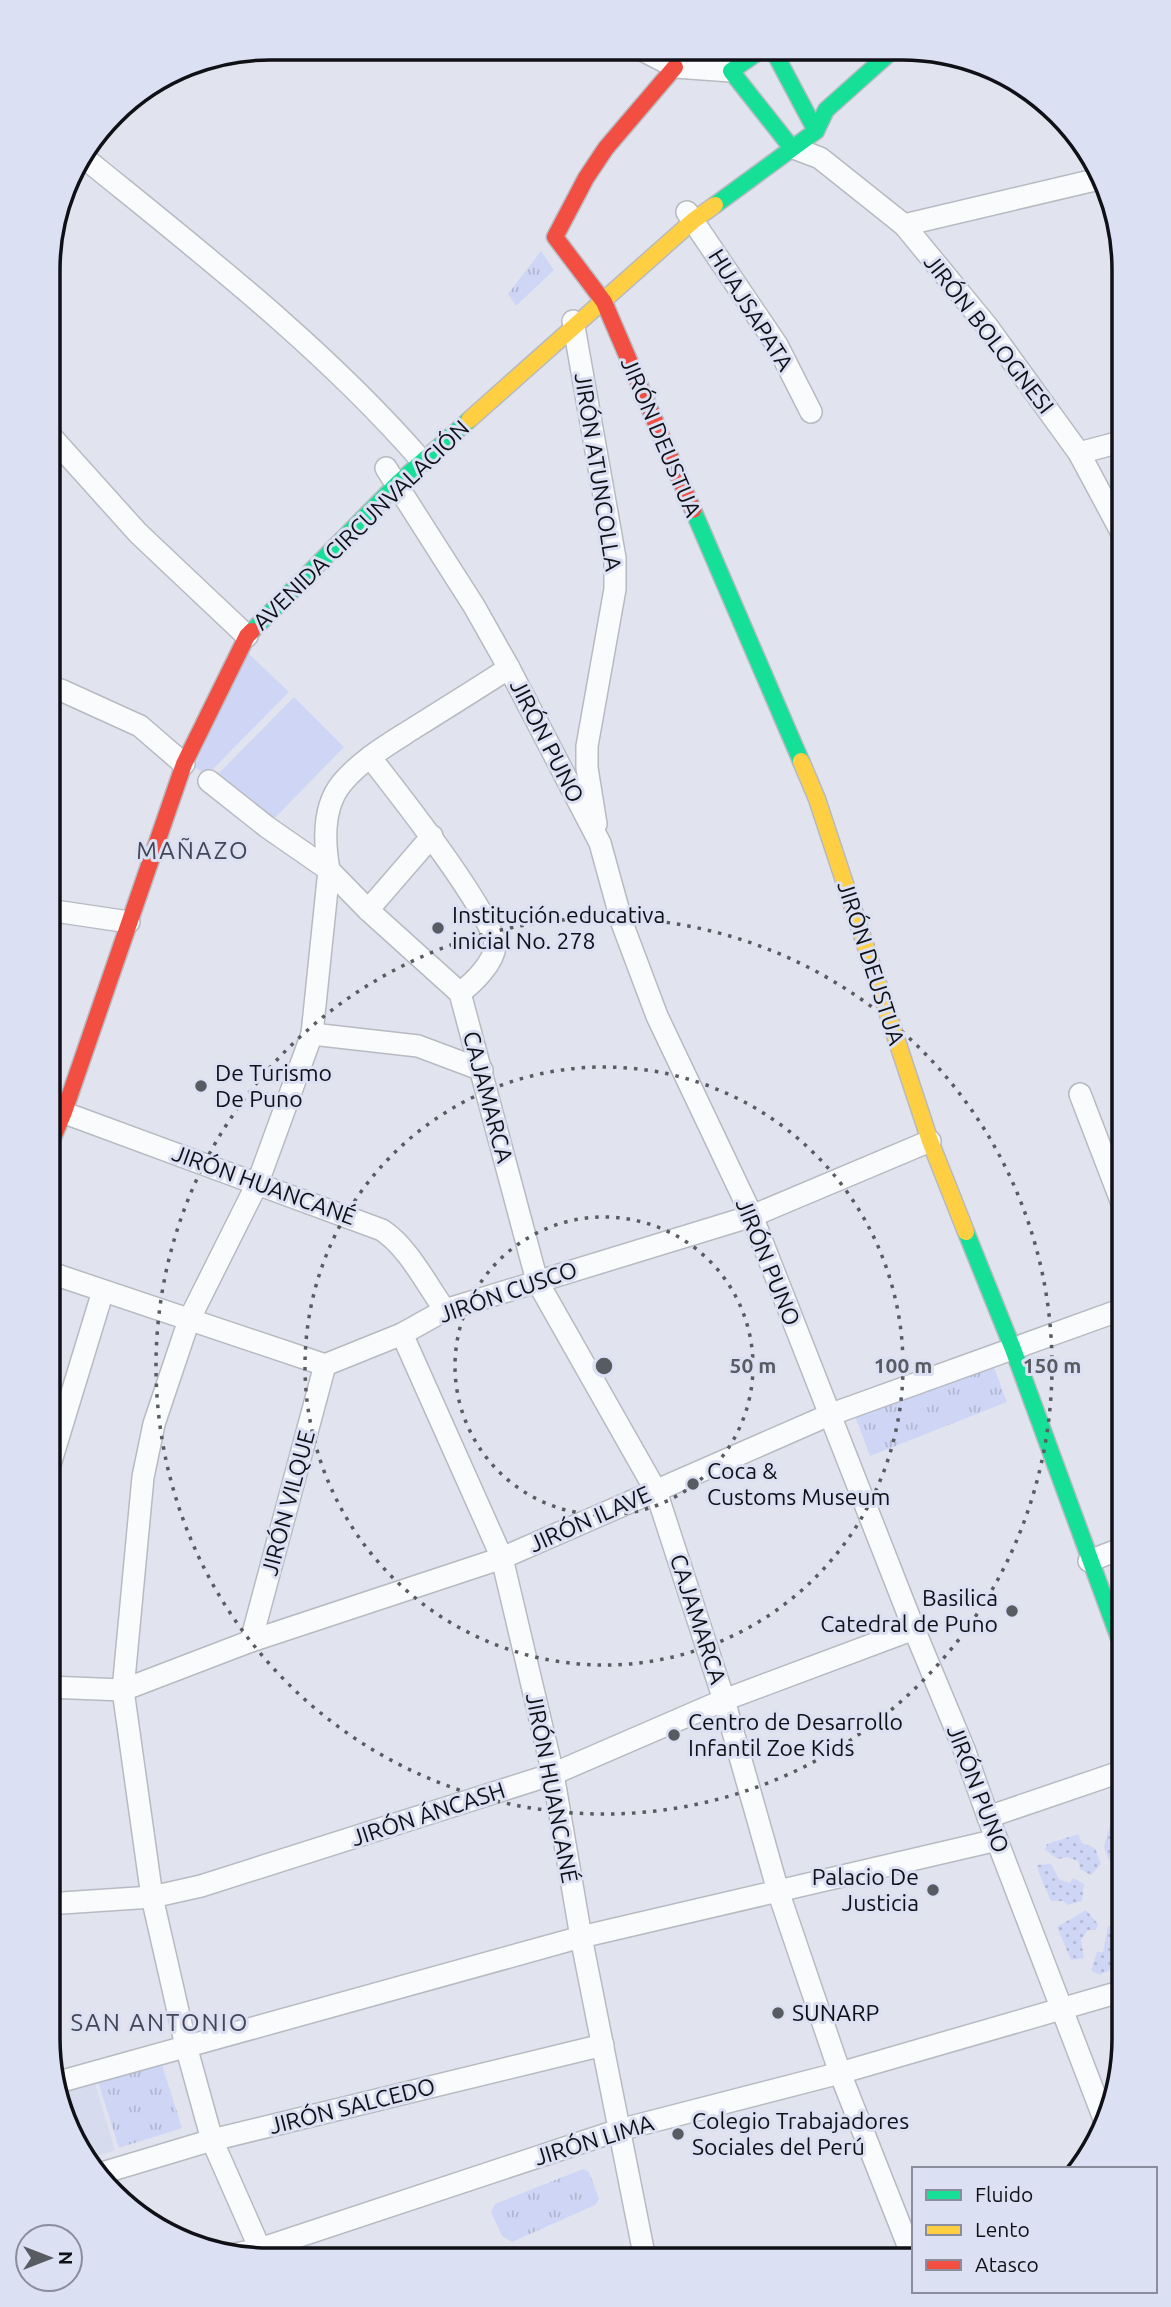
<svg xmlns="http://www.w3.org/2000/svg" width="1171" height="2307" viewBox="0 0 1171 2307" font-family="Ubuntu,sans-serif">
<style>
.built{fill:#d7dbee}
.grass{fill:#cfd6f5}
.park{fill:url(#park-tufts)}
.garden{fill:url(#garden-dots)}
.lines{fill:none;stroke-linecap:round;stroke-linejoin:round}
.street-casing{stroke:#b8bac2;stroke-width:24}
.fast-casing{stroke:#b8bac2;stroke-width:19}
.slow-casing{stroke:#b8bac2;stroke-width:19}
.jam-casing{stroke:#b8bac2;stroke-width:19}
.street{stroke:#fafbfc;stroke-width:21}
.fast{stroke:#16e098;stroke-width:16}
.slow{stroke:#ffcf43;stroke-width:16}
.jam{stroke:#f24e42;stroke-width:16}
.ring{fill:none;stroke:#595b62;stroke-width:3.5;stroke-dasharray:3.5 7}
.poi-dot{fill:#595b62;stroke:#dce0f3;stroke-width:2.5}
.labels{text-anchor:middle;stroke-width:6;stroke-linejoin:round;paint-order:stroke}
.street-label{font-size:23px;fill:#101117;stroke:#dce0f3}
.poi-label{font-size:23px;fill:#101117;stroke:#dce0f3;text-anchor:start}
.neighbourhood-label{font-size:24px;letter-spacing:2px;fill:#434655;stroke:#dce0f3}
.rim{fill:none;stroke:#101117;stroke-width:3.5}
.centre{fill:#595b62;stroke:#dce0f3;stroke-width:3.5}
.ring-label{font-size:21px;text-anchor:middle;font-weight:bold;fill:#595b62;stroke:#dce0f3;stroke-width:6;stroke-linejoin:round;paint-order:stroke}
</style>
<defs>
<pattern id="park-tufts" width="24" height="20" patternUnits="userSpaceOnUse" patternTransform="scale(1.75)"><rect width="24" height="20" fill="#cfd6f5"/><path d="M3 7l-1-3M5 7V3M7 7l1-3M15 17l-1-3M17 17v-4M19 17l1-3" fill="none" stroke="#b1b7d1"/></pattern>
<pattern id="garden-dots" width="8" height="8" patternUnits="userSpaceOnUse" patternTransform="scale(1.75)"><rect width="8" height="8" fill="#cfd6f5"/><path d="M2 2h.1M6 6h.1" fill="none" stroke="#b1b7d1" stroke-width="1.8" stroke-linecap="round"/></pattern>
</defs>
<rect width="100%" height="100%" fill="#e1e4ee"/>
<!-- built -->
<polygon class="built" points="90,2067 115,2150 92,2158 59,2108 54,2079"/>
<!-- grass -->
<g class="grass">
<polygon points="247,652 289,692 207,775 194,767"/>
<polygon points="294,697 344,747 267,826 217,775"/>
</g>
<!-- park -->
<g class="park">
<polygon points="541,251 554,270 516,306 508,294"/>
<polygon points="992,1362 1007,1402 870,1456 855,1416"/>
<polygon points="156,2046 182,2128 119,2148 93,2066"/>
<polygon points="583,2169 589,2172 599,2199 595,2205 512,2242 502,2236 491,2212 495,2204"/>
</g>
<!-- garden -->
<g class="garden">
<polygon points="1123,1821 1123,1863 1109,1860 1104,1847 1110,1825"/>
<polygon points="1078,1834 1082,1843 1095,1848 1101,1864 1091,1875 1080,1869 1078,1861 1067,1857 1058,1859 1045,1850 1047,1844"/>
<path d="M1051,1864L1059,1879L1070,1883L1073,1878L1084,1884L1082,1901L1068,1905L1063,1901H1051C1046,1888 1040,1879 1037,1865Z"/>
<polygon points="1086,1910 1098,1924 1096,1930 1088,1930 1081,1940 1084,1958 1071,1960 1057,1927"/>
<polygon points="1108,1926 1123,1927 1123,1963 1100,1975 1091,1971 1097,1952 1103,1952"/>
</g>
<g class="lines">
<!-- street casing -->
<g class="street-casing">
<g id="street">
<polyline points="642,50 675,67 731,71"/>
<polyline points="791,147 820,158 904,225 987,326 1079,453 1124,537"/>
<path d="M82,156C200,252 322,346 422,461"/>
<polyline points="687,212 777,345 811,412"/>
<polyline points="904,225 1099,179"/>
<polyline points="573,321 615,558 615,589 587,746 587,768 596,824"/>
<polyline points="49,434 138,533 247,636"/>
<polyline points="1079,453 1124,441"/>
<polyline points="386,468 474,606 509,668 600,843 622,923 657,1016 752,1216 914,1629 964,1749 988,1817 1106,2124"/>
<polyline points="49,686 63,691 140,726 184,764"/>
<path d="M370,757C392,785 497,918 495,946C494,963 473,983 460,993"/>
<polyline points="209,781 267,827 329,870 368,910 460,993 537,1281 656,1491 724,1700 778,1891 840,2073 913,2258"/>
<polyline points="48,910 129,922"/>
<polyline points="368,910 432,836"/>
<polyline points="312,1034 418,1046 482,1070"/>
<polyline points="1080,1094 1123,1206"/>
<path d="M54,1109L382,1230C409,1248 426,1284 445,1310"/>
<polyline points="48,1272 325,1365 402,1334 445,1310 752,1216 930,1141"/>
<polyline points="402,1334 502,1558 553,1774 581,1937 645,2259"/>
<polyline points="48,1471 103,1291"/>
<polyline points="1089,1561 1123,1548"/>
<polyline points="251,1641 325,1365"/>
<polyline points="48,1687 123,1690 251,1641 502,1558 829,1415 1123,1309"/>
<polyline points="988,1817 1123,1771"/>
<polyline points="47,1904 152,1897 201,1886 553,1774 724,1700 914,1629"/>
<polyline points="55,2083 581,1937 997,1840"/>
<polyline points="102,2173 212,2140 603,2045"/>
<path d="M260,2249L212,2140L186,2046L152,1897L123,1690L143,1477L154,1424L189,1320L258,1182L312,1034L329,870C324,842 322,807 342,783C361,760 389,744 414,728C446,708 478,688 509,668"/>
<polyline points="231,2255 260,2249 619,2130 840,2073 1123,1991"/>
</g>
</g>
<!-- fast casing -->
<g class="fast-casing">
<g id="fast">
<polyline points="761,50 731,71 791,147"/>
<polyline points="773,50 816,131"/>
<polyline points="715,205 816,131 826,110 892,51"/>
<polyline points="693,510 801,761"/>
<polyline points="252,631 397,484 469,420"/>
<polyline points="966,1232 1013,1349 1123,1649"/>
</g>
</g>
<!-- slow casing -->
<g class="slow-casing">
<g id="slow">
<polyline points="469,420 694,220 715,205"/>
<polyline points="801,761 817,799 930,1141 966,1232"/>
</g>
</g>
<!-- jam casing -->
<g class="jam-casing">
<g id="jam">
<polyline points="675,67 606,148 586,178 555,237 604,302 693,510"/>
<polyline points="48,1149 64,1112 184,764 247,636 252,631"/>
</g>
</g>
<!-- street -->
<use href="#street" class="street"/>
<!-- fast -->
<use href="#fast" class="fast"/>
<!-- slow -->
<use href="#slow" class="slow"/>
<!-- jam -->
<use href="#jam" class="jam"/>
</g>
<!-- distance rings -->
<g class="ring">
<circle cx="604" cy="1366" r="149"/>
<circle cx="604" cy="1366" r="299"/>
<circle cx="604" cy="1366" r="448"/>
</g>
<!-- markers -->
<g class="poi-dot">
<circle cx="438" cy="928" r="7"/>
<circle cx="201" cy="1086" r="7"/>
<circle cx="693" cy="1484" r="7"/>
<circle cx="1012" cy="1611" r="7"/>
<circle cx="674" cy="1735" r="7"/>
<circle cx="933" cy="1890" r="7"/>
<circle cx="778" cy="2013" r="7"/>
<circle cx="678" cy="2134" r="7"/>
</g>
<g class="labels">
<!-- street labels -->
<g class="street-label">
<text transform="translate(751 310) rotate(58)" y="8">HUAJSAPATA</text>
<text transform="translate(989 334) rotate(52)" y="8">JIRÓN BOLOGNESI</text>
<text transform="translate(661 437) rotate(67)" y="8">JIRÓN DEUSTUA</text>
<text transform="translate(598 472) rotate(81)" y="8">JIRÓN ATUNCOLLA</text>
<text transform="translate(361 525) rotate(-44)" y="8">AVENIDA CIRCUNVALACIÓN</text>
<text transform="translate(547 741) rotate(63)" y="8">JIRÓN PUNO</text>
<text transform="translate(871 963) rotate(72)" y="8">JIRÓN DEUSTUA</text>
<text transform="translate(488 1097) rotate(75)" y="8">CAJAMARCA</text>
<text transform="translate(264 1185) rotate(20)" y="8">JIRÓN HUANCANÉ</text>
<text transform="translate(768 1262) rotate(68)" y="8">JIRÓN PUNO</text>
<text transform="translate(508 1292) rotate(-19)" y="8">JIRÓN CUSCO</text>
<text transform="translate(288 1503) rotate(-75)" y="8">JIRÓN VILQUE</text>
<text transform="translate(590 1519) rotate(-24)" y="8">JIRÓN ILAVE</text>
<text transform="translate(698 1619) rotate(72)" y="8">CAJAMARCA</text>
<text transform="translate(552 1788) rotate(79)" y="8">JIRÓN HUANCANÉ</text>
<text transform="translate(978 1789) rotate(69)" y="8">JIRÓN PUNO</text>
<text transform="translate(428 1814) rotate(-18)" y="8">JIRÓN ÁNCASH</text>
<text transform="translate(352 2106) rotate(-14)" y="8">JIRÓN SALCEDO</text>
<text transform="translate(594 2140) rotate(-17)" y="8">JIRÓN LIMA</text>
</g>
<!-- poi labels -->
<g class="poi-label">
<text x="452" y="923">Institución educativa<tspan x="452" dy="26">inicial No. 278</tspan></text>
<text x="215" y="1081">De Turismo<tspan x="215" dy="26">De Puno</tspan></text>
<text x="707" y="1479">Coca &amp;<tspan x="707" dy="26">Customs Museum</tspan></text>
<text x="998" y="1606" text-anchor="end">Basilica<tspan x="998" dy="26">Catedral de Puno</tspan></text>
<text x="688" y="1730">Centro de Desarrollo<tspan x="688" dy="26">Infantil Zoe Kids</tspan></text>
<text x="919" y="1885" text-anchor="end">Palacio De<tspan x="919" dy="26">Justicia</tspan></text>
<text x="792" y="2021">SUNARP</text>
<text x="692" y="2129">Colegio Trabajadores<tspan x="692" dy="26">Sociales del Perú</tspan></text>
</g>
<!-- neighbourhood labels -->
<g class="neighbourhood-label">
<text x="193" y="859">MAÑAZO</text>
<text x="160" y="2031">SAN ANTONIO</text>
</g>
</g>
<!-- crop -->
<path d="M0 0H1171V2307H0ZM270 60H902A210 210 0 0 1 1112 270V2038A210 210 0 0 1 902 2248H270A210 210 0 0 1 60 2038V270A210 210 0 0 1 270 60Z" fill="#dce0f3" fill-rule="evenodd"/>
<path class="rim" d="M270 60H902A210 210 0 0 1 1112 270V2038A210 210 0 0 1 902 2248H270A210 210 0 0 1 60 2038V270A210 210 0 0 1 270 60Z"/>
<circle cx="604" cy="1366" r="10" class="centre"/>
<g class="ring-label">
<text x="753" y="1373">50 m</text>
<text x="903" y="1373">100 m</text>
<text x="1052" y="1373">150 m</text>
</g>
<!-- legend -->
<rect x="912" y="2167" width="245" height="126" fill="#dce0f3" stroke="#8a8d9b" stroke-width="2"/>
<rect x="926" y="2190" width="35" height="10" fill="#16e098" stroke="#8a8d9b" stroke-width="2"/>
<text x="975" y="2202" font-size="21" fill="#101117">Fluido</text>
<rect x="926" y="2225" width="35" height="10" fill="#ffcf43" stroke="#8a8d9b" stroke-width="2"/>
<text x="975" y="2237" font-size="21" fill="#101117">Lento</text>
<rect x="926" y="2260" width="35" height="10" fill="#f24e42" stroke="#8a8d9b" stroke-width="2"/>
<text x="975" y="2272" font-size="21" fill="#101117">Atasco</text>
<!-- north arrow -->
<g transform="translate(49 2258) rotate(90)"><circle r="33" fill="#dce0f3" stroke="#8a8d9b" stroke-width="2"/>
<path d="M0-5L12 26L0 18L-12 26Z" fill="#595b62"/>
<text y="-10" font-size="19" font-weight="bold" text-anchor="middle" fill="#101117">N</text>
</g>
</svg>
